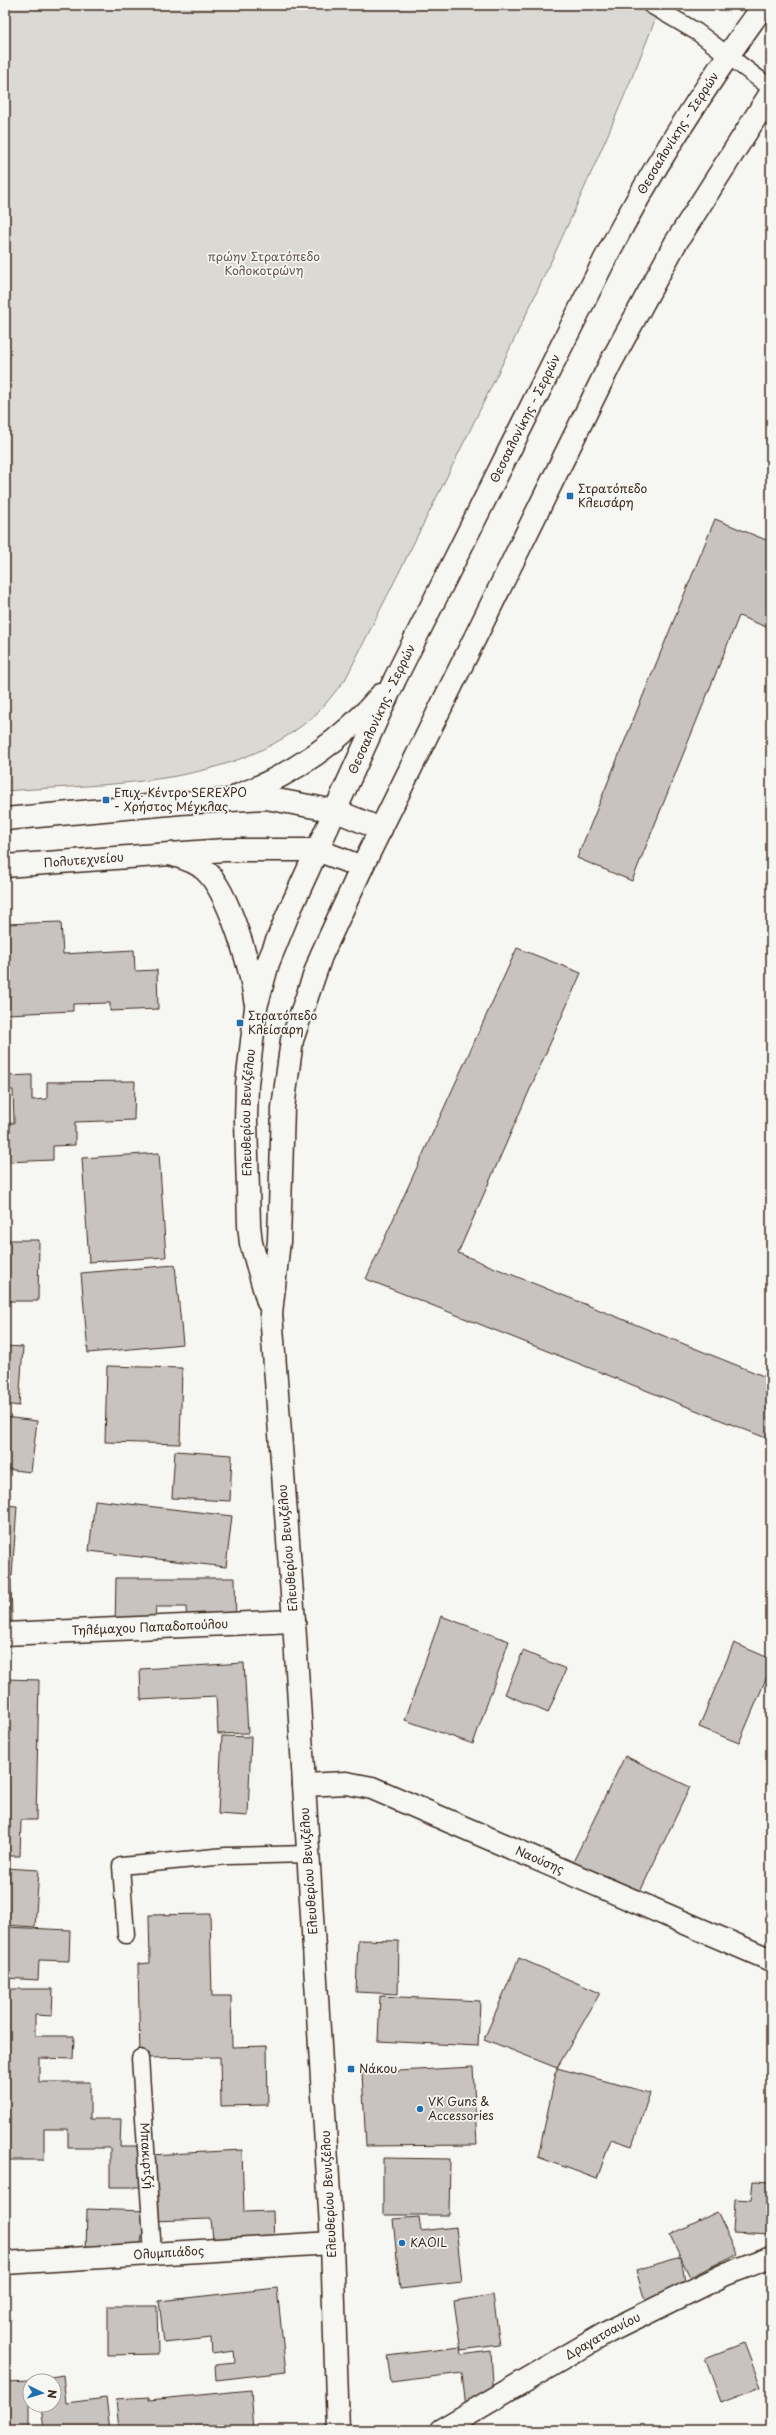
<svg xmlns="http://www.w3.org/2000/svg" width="776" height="2435" viewBox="0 0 776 2435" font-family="'Playpen Sans',sans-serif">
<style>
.green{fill:#dad9d3;stroke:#8a8278}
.building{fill:#c8c3be;stroke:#3b2a1e}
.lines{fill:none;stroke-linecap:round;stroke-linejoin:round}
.lane-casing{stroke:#3b2a1e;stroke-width:19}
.street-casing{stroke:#3b2a1e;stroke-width:25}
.secondary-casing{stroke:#3b2a1e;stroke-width:25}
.lane{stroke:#f6f6f2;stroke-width:16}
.street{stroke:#f6f6f2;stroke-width:22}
.secondary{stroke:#f6f6f2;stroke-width:22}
.poi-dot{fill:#1f6fb2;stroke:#f6f6f2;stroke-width:1.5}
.labels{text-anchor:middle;stroke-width:3.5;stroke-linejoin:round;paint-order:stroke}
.street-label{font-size:12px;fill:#3b2a1e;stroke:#f6f6f2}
.park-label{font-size:12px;fill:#63564b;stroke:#f6f6f2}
.poi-label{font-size:12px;fill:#3b2a1e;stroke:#f6f6f2;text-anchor:start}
</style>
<rect width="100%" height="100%" fill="#f6f6f2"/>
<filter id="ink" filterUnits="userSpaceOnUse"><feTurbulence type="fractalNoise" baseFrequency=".025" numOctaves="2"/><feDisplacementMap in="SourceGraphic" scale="8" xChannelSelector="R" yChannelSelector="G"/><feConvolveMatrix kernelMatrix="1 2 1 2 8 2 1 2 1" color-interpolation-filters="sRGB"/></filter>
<g filter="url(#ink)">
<!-- green -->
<path class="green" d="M5,5H661C571,237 456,458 345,680C335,691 326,705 315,715C232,788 109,783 5,791Z"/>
<!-- building -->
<g class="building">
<polygon points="715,519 771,542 771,629 739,616 632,881 577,858"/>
<polygon points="61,922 63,954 134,950 135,971 157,970 158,1009 110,1011 110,1003 73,1004 73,1011 7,1014 8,1043 5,1044 5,924"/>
<polygon points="517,948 581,973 458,1253 771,1379 771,1440 366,1279"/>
<polygon points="32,1075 32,1100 47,1099 47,1082 135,1081 134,1120 75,1122 75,1145 53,1146 53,1160 5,1162 5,1123 14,1123 13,1090 5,1090 5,1076"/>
<polygon points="159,1153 166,1257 89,1262 82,1158"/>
<polygon points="5,1240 39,1240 38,1301 5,1301"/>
<polygon points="175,1265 183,1344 88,1353 81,1273"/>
<polygon points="5,1346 23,1347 19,1406 5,1404"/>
<polygon points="107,1366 182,1368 180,1444 105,1442"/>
<polygon points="5,1417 37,1421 31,1472 5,1469"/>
<polygon points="175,1451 232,1455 230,1501 172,1498"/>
<polygon points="95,1500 232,1516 226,1567 89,1551"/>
<polygon points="5,1505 17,1506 12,1576 5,1576"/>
<polygon points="116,1578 235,1578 236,1624 187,1626 186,1607 156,1607 154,1628 115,1627"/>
<polygon points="5,1579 11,1579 12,1621 5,1621"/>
<polygon points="441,1616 509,1641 473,1744 405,1720"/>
<polygon points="734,1643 771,1659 771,1667 739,1743 699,1727"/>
<polygon points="523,1651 566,1669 548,1713 505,1694"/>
<polygon points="244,1663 248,1733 218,1734 216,1696 141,1700 140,1669"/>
<polygon points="5,1679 39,1680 36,1820 21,1820 20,1856 5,1856"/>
<polygon points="222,1736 251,1737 248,1816 218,1814"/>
<polygon points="625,1756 690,1787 638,1896 572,1864"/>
<polygon points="5,1868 39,1870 35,1927 5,1925"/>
<polygon points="210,1914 212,1996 231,1996 232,2047 267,2046 268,2105 221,2106 220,2057 140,2058 138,1964 150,1963 149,1915"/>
<polygon points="5,1927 70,1930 69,1961 39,1960 38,1980 5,1978"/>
<polygon points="358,1940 399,1941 398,1994 356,1992"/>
<polygon points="519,1958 600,1993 557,2068 484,2039"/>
<polygon points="5,1989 53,1989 52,2016 35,2015 35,2036 74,2036 73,2059 39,2058 39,2082 90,2082 90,2119 121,2119 120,2146 140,2146 140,2187 110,2187 110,2148 68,2148 68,2129 44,2129 44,2160 5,2160"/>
<polygon points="380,1996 480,2001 478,2046 378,2041"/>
<polygon points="473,2067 477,2145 366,2146 362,2073"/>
<polygon points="557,2068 650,2093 632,2146 611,2139 597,2179 538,2157"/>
<polygon points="242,2150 244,2212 273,2211 274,2247 214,2250 211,2219 152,2221 151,2155"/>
<polygon points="383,2158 450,2159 449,2215 383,2215"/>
<polygon points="753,2181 771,2182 771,2235 733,2233 735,2199 751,2200"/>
<polygon points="87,2209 146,2211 139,2255 86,2253"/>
<polygon points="717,2212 737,2254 690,2277 670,2235"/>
<polygon points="419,2217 421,2231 456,2227 462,2282 400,2289 393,2219"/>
<polygon points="681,2257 687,2294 647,2308 636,2270"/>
<polygon points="277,2288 286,2372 216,2380 215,2365 235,2363 234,2351 212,2354 211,2338 164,2343 159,2301"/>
<polygon points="493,2295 500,2345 461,2350 454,2301"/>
<polygon points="108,2306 157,2306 158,2354 108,2355"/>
<polygon points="744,2343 761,2387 721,2402 705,2358"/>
<polygon points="460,2347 461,2355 491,2351 494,2400 466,2408 462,2373 391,2382 387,2356"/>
<polygon points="63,2375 66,2403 106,2398 110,2430 44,2430 41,2405 54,2405 54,2381 38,2381 38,2379"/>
<polygon points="29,2381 29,2428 5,2428 5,2382"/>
<polygon points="251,2390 254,2430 119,2430 116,2399 149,2397 149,2400"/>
</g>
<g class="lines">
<!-- lane casing -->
<g class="lane-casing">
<g id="lane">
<polyline points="651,5 697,32 771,88"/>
<polyline points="126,1935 121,1866 226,1856 308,1854"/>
<path id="s1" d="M140,2058L153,2254"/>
</g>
</g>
<!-- street casing -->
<g class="street-casing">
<g id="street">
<path id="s2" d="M5,1634L294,1621"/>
<path id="s3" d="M5,2263L332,2243"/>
<path id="s4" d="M441,2430L608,2332L726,2274L771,2257"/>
</g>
</g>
<!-- secondary casing -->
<g class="secondary-casing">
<g id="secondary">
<path d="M239,795C292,775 344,739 381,695"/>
<polyline points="5,819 180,803 266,798 336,811 381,829"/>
<path d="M173,855C184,858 198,863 206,871C229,893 251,968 255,1000"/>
<path id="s5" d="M5,866L225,850H317L362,867"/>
<path id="s6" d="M268,1302L251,1243L249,1225L246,1121L247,1084L256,1007L268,963L288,914L395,679L605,259C651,170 705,86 764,5"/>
<path id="s7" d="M304,1785L346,1783L372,1788L771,1960"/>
<polyline points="338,2430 332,2243 294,1621 271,1313 279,1241 283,1108 292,1040 321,956 362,867 611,362 675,244 771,93"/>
</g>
</g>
<!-- lane -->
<use href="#lane" class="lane"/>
<!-- street -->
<use href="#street" class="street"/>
<!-- secondary -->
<use href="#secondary" class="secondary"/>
</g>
</g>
<!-- markers -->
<g class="poi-dot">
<rect x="566" y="492" width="8" height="8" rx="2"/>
<rect x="102" y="796" width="8" height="8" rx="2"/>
<rect x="236" y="1019" width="8" height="8" rx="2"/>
<rect x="347" y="2065" width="8" height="8" rx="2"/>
<circle cx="420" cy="2109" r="4"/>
<circle cx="402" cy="2243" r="4"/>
</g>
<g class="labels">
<!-- street labels -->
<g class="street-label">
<text dy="4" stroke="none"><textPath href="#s6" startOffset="1270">Θεσσαλονίκης - Σερρών</textPath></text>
<text dy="4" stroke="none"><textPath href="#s6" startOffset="946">Θεσσαλονίκης - Σερρών</textPath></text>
<text dy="4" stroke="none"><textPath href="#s6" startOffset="622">Θεσσαλονίκης - Σερρών</textPath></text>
<text dy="4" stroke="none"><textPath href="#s5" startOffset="79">Πολυτεχνείου</textPath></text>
<text dy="4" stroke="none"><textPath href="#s6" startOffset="192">Ελευθερίου Βενιζέλου</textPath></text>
<text transform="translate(288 1548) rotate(-95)" y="4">Ελευθερίου Βενιζέλου</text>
<text dy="4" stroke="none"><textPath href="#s2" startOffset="145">Τηλέμαχου Παπαδοπούλου</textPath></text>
<text dy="4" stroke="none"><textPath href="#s7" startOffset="251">Ναούσης</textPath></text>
<text transform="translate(309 1871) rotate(-94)" y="4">Ελευθερίου Βενιζέλου</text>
<text dy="4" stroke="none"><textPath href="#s1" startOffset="98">Μπακιρτζή</textPath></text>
<text transform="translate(329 2194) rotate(-93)" y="4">Ελευθερίου Βενιζέλου</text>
<text dy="4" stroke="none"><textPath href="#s3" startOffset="164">Ολυμπιάδος</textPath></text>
<text dy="4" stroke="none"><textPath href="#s4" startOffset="187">Δραγατσανίου</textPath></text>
</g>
<!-- park labels -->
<g class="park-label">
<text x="264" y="261">πρώην Στρατόπεδο<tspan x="264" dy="14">Κολοκοτρώνη</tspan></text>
</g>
<!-- poi labels -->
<g class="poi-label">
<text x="578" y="493">Στρατόπεδο<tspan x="578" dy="14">Κλεισάρη</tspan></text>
<text x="114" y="797">Επιχ. Κέντρο SEREXPO<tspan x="114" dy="14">- Χρήστος Μέγκλας</tspan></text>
<text x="248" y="1020">Στρατόπεδο<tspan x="248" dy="14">Κλείσαρη</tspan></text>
<text x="359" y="2073">Νάκου</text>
<text x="428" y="2106">VK Guns &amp;<tspan x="428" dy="14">Accessories</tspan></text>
<text x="410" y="2247">KAOIL</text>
</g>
</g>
<!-- margin -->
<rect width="776" height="2435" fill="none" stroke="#f6f6f2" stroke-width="20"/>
<rect x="10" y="10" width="756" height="2415" fill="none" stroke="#3b2a1e" stroke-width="1.5" filter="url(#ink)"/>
<!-- north arrow -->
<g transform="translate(42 2393) rotate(95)"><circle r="19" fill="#f6f6f2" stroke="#aba49d"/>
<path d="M0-3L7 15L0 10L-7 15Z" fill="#1f6fb2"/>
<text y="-6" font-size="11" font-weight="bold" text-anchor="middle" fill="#3b2a1e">N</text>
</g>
</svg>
